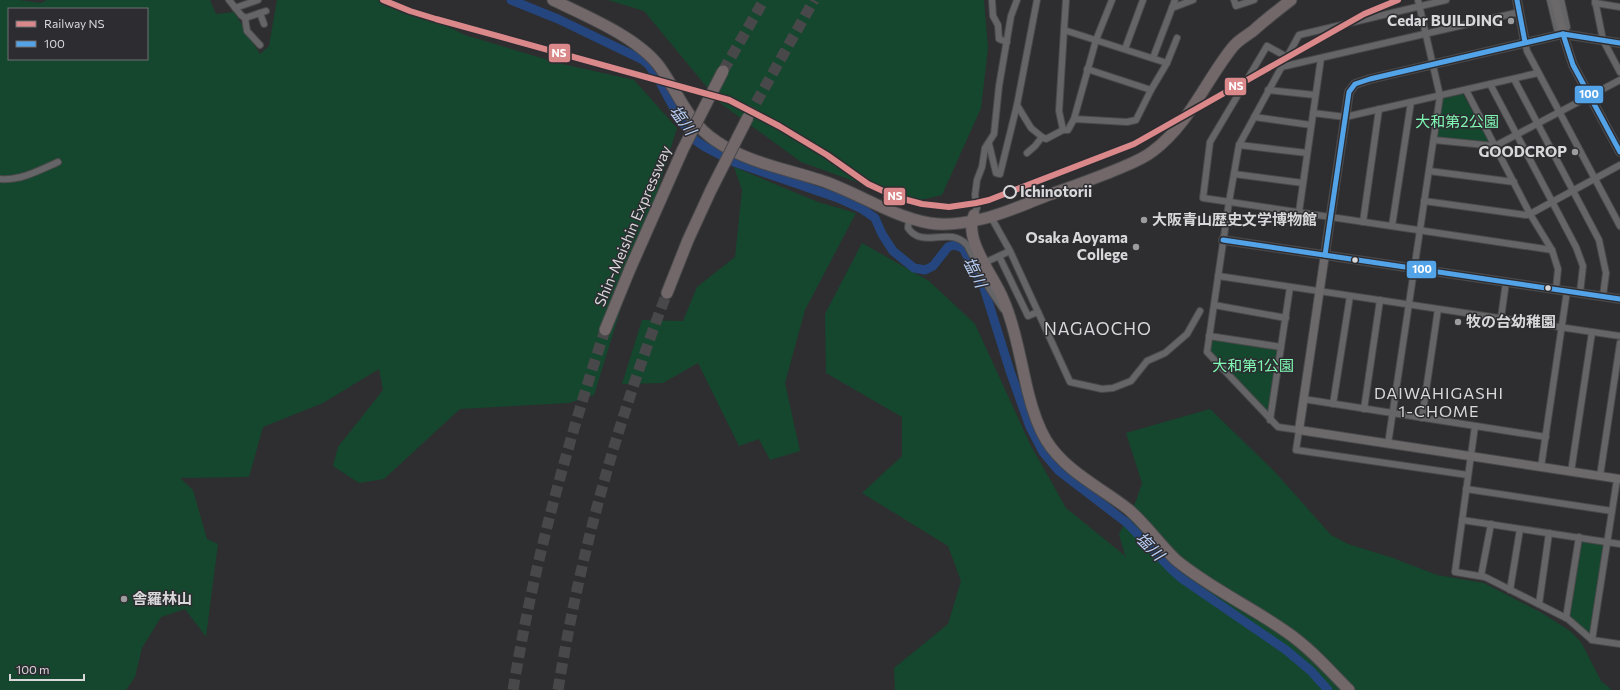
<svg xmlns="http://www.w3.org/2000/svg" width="1620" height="690" viewBox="0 0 1620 690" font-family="Commissioner,'Noto Sans JP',sans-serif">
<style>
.green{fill:#15472e;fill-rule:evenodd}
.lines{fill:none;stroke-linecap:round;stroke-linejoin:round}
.river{stroke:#24457e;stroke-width:9}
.highway-tunnel{stroke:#48484a;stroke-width:11;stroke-dasharray:11 5.5;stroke-linecap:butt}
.street-casing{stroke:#49494b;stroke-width:8}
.secondary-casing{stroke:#49494b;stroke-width:10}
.highway-casing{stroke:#49494b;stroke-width:13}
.street{stroke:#656567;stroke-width:6}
.secondary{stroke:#6c696b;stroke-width:8}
.highway{stroke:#72686a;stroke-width:11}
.highway-bridge-casing{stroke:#49494b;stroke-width:13;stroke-linecap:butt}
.highway-bridge{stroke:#72686a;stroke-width:11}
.bus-1-casing{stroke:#2d2d31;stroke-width:8}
.bus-1{stroke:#53a3e8;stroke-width:5}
.rail-1-casing{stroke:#2d2d31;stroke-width:9}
.rail-1{stroke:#da888a;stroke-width:6}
.poi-dot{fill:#9c9c9f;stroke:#2d2d31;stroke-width:1.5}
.stop-dot{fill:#2d2d31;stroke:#d8d8db;stroke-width:2}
.bus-dot{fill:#d8d8db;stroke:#2d2d31;stroke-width:1.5}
.labels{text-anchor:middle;stroke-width:3;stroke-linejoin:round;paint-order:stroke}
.poi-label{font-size:15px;font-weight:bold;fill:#d8d8db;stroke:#2d2d31;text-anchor:end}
.park-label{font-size:15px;fill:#80f7b3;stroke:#2d2d31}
.stop-label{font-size:15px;font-weight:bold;fill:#d8d8db;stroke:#2d2d31;text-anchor:start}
.street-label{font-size:15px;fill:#d8d8db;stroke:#2d2d31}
.water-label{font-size:16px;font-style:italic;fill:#b8cef4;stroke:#2d2d31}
.neighbourhood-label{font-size:16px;letter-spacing:1px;fill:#d8d8db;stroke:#2d2d31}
.quarter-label{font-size:17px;letter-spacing:1px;fill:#d8d8db;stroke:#2d2d31}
.line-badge{stroke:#2d2d31;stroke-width:1.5}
.badge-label{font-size:11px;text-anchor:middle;font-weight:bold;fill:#fff}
</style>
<rect width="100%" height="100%" fill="#2e2e30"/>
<!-- green -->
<g class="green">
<path d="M0,0H19L41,3L47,0H210L216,14L234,12L260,54L269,46L277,0H393L465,35L558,63L634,80L677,128L594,395L569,403L460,409L384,479L359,483L333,466L338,447L383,390L379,369L323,403L263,427L249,477L180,478L193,490L207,539L218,544L206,637L185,609L161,617L142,648L135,677L126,690H0ZM9,9H147V59H9Z"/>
<polygon points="608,0 984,0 988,48 981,108 942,195 912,202 801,162 720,103 644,11"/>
<polygon points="1463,94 1490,143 1438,138 1437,135 1442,99"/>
<polygon points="734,167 818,202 856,213 805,310 785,383 800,451 770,460 759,439 739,446 698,363 663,383 622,384 642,320 683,321 697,287 735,257 742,190"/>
<polygon points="862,243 929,281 975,324 1030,444 1066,508 1124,555 1126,559 1119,534 1136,501 1142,483 1126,433 1210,409 1274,471 1331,535 1348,544 1393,558 1437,575 1484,583 1542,613 1570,631 1581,642 1601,681 1612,690 895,690 894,668 948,624 961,581 948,546 862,493 902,456 902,417 826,373 825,314"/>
<polygon points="1210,338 1278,348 1268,412 1265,412 1208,351"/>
<polygon points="1580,542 1604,545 1590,633 1589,634 1568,615"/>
</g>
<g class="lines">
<!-- river -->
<polyline class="river" points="511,0 558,19 643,60 649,65 661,84 679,118 695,140 705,147 734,162 838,198 862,209 875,218 882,234 893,251 914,268 925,270 933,266 948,247 954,245 963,248 984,288 1010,371 1030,427 1043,452 1059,471 1127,523 1171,569 1181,578 1286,650 1311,671 1328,690"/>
<!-- highway-tunnel -->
<g class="highway-tunnel">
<polyline points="723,71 764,0"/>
<polyline points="748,117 814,0"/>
<path d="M513,690C533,567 566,448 605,330"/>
<path d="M558,690C580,553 617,422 667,293"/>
</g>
<!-- street casing -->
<g class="street-casing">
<g id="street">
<polyline points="229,0 241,15 245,18 247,31 260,45"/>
<polyline points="992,0 993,16 998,25 999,39 1007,42"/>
<polyline points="1234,0 1236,6 1254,0"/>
<polyline points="1446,0 1299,35 1239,145 1229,202 1207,352 1278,427 1299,430 1296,450 1468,475"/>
<polyline points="1550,0 1557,29 1563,34 1567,27 1561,0"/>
<polyline points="1595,0 1603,40 1620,72"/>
<polyline points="1595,3 1620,7"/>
<polyline points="235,8 258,0"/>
<polyline points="1172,8 1193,0"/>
<polyline points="260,13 264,24"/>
<polyline points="245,18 266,11"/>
<polyline points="1525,42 1527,51 1620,226"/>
<polyline points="1125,49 1143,0"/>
<polyline points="1287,57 1267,46 1210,142 1203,198 1552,250"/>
<polyline points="1153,58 1175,0"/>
<polyline points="1167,63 1177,38"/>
<polyline points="1281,67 1520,12"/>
<polyline points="1087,69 1151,90"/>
<polyline points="1514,79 1599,240 1606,273 1603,296"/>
<polyline points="1490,84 1576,247 1583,266 1580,293"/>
<polyline points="1268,90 1315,95"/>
<polyline points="1466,90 1530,214 1552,250 1558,269 1556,289"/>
<polyline points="1017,105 1031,128 1042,137"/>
<polyline points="1313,113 1345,117 1538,73"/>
<polyline points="1254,117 1311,125"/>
<polyline points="1074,119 1096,40 1112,0"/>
<polyline points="1063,130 1059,111 1064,30"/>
<polyline points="1434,140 1495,146 1620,80"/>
<polyline points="989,144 996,173 1000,174 1017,105 1037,0"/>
<polyline points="1239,145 1307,153"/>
<polyline points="1027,153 1035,146 1042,137 1046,139 1063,130 1068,130 1074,119 1127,122 1136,120 1151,90 1167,63 1064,30 1066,0"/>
<polyline points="1429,171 1514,182"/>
<polyline points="1234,174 1303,183"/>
<path d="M0,179C20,181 40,170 58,162"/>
<polyline points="1424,201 1526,215 1530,214 1620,165"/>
<polyline points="1299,212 1321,58"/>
<polyline points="974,215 977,208 975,195 977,180 982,167 985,148 994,134 999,86 1011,16 1017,0"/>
<polyline points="991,217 1010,251 1038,312 1028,316 999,256 1010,251"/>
<path d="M909,218L908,228C923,250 949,225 967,245L989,288L1003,309"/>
<polyline points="1363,222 1379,109"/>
<polyline points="1392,226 1411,102"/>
<polyline points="984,263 999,256"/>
<polyline points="1218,276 1620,336"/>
<polyline points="1214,305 1286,318"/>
<polyline points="1038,312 1070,382 1102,389 1113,388 1131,381 1147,361 1165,353 1187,334 1200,311"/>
<polyline points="1501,318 1506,282"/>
<polyline points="1209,336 1281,347"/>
<polyline points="1303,399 1546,437"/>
<polyline points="1333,404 1350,296"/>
<polyline points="1364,409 1380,300"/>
<polyline points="1422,418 1438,309"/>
<polyline points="1270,420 1290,287"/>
<polyline points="1475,426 1455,572 1485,577 1568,619 1592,640 1620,644"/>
<polyline points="1388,444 1440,96 1418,0"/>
<polyline points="1541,467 1567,291"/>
<polyline points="1571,472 1592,332"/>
<polyline points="1600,476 1620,343"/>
<polyline points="1466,489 1612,511"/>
<polyline points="1462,520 1620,544"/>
<polyline points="1481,576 1491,524"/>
<polyline points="1510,590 1520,529"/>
<polyline points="1539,604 1549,533"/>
<polyline points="1566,618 1579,537"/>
<polyline points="1592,640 1617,479"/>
</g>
</g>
<!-- secondary casing -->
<g class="secondary-casing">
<g id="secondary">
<polyline points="1517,0 1525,42"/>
<polyline points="1555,0 1563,34 1573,65 1620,152"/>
<polyline points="1620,43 1563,34 1370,79 1355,84 1349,92 1299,430 1620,479"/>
<polyline points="1223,240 1620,299"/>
</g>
</g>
<!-- highway casing -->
<g class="highway-casing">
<g id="highway">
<path d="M553,0C586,16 637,37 659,66C678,92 688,123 716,141C746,162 786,169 820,180C857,192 890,216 929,223C946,226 965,223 982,219C1004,214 1025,204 1046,196C1068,188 1091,180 1113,171C1127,165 1142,160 1153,151C1189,124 1205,82 1232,48C1237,41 1246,36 1253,31C1265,20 1278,10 1291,0"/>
<path d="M974,215C963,240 994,276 1003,299C1015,326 1021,363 1028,392C1032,408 1037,425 1046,440C1066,472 1100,487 1128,509C1146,524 1159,544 1176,560C1211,589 1252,607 1288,633C1311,649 1329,670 1349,690"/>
<polyline points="667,293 688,240 711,190"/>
<polyline points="605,330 630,269"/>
</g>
</g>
<!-- street -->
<use href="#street" class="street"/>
<!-- secondary -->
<use href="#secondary" class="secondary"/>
<!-- highway -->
<use href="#highway" class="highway"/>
<!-- highway-bridge casing -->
<g class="highway-bridge-casing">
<g id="highway-bridge">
<polyline points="711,190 748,117"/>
<polyline points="630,269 683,149 723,71"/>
</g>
</g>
<!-- highway-bridge -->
<use href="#highway-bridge" class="highway-bridge"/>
<!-- bus-1 casing -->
<g class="bus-1-casing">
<g id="bus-1">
<polyline points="1517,0 1525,42"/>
<polyline points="1563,34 1573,65 1620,152"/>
<polyline points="1223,240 1620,299"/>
<polyline points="1325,255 1349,92 1355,84 1370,79 1563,34 1620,43"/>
</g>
</g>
<!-- bus-1 -->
<use href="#bus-1" class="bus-1"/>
<!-- rail-1 casing -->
<g class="rail-1-casing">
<polyline id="rail-1" points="383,0 410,11 436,19 729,100 779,126 827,155 868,184 896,197 922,204 949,207 976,203 989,200 1134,144 1364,14 1398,0"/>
</g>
<!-- rail-1 -->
<use href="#rail-1" class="rail-1"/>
</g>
<!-- markers -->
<g class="poi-dot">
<circle cx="1511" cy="21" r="4"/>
<circle cx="1575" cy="152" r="4"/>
<circle cx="1144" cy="220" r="4"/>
<circle cx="1136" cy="247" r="4"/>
<circle cx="1458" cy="322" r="4"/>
<circle cx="124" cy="599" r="4"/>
</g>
<circle class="stop-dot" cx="1010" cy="192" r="6"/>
<g class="bus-dot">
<circle cx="1355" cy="260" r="3.5"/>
<circle cx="1548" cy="288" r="3.5"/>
</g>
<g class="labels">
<!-- poi labels -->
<g class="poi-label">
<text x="1503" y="26">Cedar BUILDING</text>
<text x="1567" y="157">GOODCROP</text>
<text x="1152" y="225" text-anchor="start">大阪青山歴史文学博物館</text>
<text x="1128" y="243">Osaka Aoyama<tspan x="1128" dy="17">College</tspan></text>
<text x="1466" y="327" text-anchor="start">牧の台幼稚園</text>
<text x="132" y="604" text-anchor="start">舎羅林山</text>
</g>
<!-- park labels -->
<g class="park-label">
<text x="1457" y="127">大和第2公園</text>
<text x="1253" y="371">大和第1公園</text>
</g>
<!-- stop labels -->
<g class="stop-label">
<text x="1020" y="197">Ichinotorii</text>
</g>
<!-- street labels -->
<g class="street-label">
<text transform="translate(633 226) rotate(-67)" y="5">Shin-Meishin Expressway</text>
</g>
<!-- water labels -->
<g class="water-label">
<text transform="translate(683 120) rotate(54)" y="6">塩川</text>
<text transform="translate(975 272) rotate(63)" y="6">塩川</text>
<text transform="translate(1150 546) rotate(45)" y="6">塩川</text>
</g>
<!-- neighbourhood labels -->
<g class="neighbourhood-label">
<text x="1439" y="399">DAIWAHIGASHI<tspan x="1439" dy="18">1-CHOME</tspan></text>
</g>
<!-- quarter labels -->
<g class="quarter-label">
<text x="1098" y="335">NAGAOCHO</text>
</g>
</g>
<g class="line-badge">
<rect x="548" y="43" width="23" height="20" rx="4" fill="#da888a"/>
<rect x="1224" y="77" width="23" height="19" rx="4" fill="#da888a"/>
<rect x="1574" y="85" width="30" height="19" rx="4" fill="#53a3e8"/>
<rect x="883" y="187" width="23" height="19" rx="4" fill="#da888a"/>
<rect x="1406" y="260" width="31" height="19" rx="4" fill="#53a3e8"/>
</g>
<g class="badge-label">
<text x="559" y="57">NS</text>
<text x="1236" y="90">NS</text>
<text x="1589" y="98">100</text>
<text x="895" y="200">NS</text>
<text x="1422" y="273">100</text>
</g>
<!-- legend -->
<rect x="8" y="8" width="140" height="52" fill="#2d2d31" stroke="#717175"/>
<rect x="16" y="21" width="20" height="6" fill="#da888a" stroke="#717175"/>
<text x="44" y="28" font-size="12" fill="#d8d8db">Railway NS</text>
<rect x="16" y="41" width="20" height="6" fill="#53a3e8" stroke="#717175"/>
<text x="44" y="48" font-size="12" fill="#d8d8db">100</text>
<!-- scale -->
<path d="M10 674v6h74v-6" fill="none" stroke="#d8d8db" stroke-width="2"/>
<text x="16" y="674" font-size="12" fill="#d8d8db" stroke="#2d2d31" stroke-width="3" paint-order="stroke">100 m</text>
</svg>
